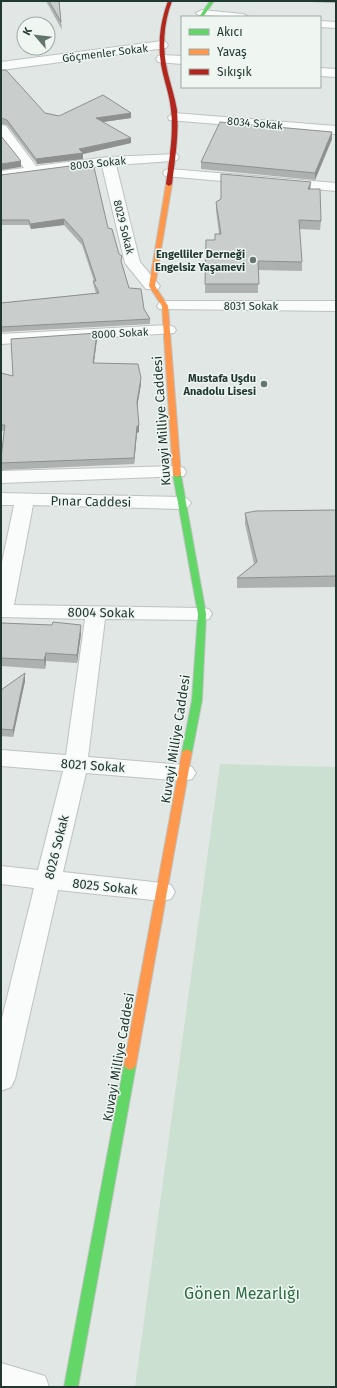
<svg xmlns="http://www.w3.org/2000/svg" width="337" height="1388" viewBox="0 0 337 1388" font-family="'Fira Sans',sans-serif">
<style>
.green{fill:#cbe0d0}
.lines{fill:none;stroke-linecap:round;stroke-linejoin:round}
.street-casing{stroke:#bec3c1;stroke-width:2}
.fast-casing{stroke:#bec4c1;stroke-width:2}
.slow-casing{stroke:#bec4c1;stroke-width:2}
.jam-casing{stroke:#bec4c1;stroke-width:2}
.street{fill:#fafbfb;fill-rule:evenodd}
.fast{fill:#63d668;fill-rule:evenodd}
.slow{fill:#ff974d;fill-rule:evenodd}
.jam{fill:#b3261e;fill-rule:evenodd}
.wall{fill:#adb1af}
.shaded-wall{fill:#8d908f}
.building{fill:#c9cecc;stroke:#8d908f}
.poi-dot{fill:#647570;stroke:#eff6f2;stroke-width:1.5}
.labels{text-anchor:middle;stroke-width:3;stroke-linejoin:round;paint-order:stroke}
.far-street-label{font-size:11px;fill:#213831;stroke:#eff6f2}
.far-poi-label{font-size:11px;font-weight:bold;fill:#213831;stroke:#eff6f2;text-anchor:end}
.street-label{font-size:13px;fill:#213831;stroke:#eff6f2}
.near-park-label{font-size:16px;fill:#2e6d43;stroke:#eff6f2}
</style>
<rect width="100%" height="100%" fill="#e1e7e4"/>
<!-- green -->
<polygon class="green" points="220,764 336,767 336,1387 135,1387"/>
<g class="lines">
<!-- street casing -->
<g class="street-casing">
<g id="street">
<polygon points="202,10 243,14 249,17 198,15 196,13"/>
<polygon points="320,21 336,22 336,28 320,27"/>
<polygon points="162,41 166,42 168,45 166,48 1,70 1,62"/>
<polygon points="162,55 182,56 182,64 158,62 156,59 158,56"/>
<polygon points="320,68 336,69 336,77 320,76"/>
<polygon points="174,113 336,126 336,134 169,120 168,117"/>
<polygon points="1,125 6,126 36,166 108,157 177,154 179,157 177,160 172,161 116,165 140,262 160,286 158,289 146,289 125,263 102,166 1,179 1,171 24,168 1,138"/>
<polygon points="170,169 336,183 336,191 165,176 163,173 165,170"/>
<polygon points="165,301 336,301 336,311 159,309 157,306 159,303"/>
<polygon points="168,325 174,327 176,330 174,333 1,344 1,334"/>
<polygon points="177,466 184,468 186,472 184,476 1,483 1,471"/>
<polygon points="1,493 181,497 188,499 191,503 188,507 181,509 33,505 14,605 202,608 209,609 212,614 209,619 202,620 105,619 88,757 184,765 192,767 196,773 192,779 184,781 86,773 63,872 162,883 171,885 175,892 171,899 162,901 58,890 15,1079 11,1087 1,1091 1,1022 34,888 1,884 1,866 38,870 63,771 1,766 1,750 66,755 85,619 1,617 1,567 14,505 1,505"/>
<polygon points="1,1363 45,1376 49,1387 1,1387"/>
</g>
</g>
<!-- fast casing -->
<g class="fast-casing">
<g id="fast">
<polygon points="210,1 214,1 203,17 199,17"/>
<polygon points="174,473 180,473 181,475 206,614 202,700 192,752 187,755 182,752 192,700 198,614 173,475"/>
<polygon points="130,1060 134,1062 136,1065 78,1387 64,1387 124,1065 126,1062"/>
</g>
</g>
<!-- slow casing -->
<g class="slow-casing">
<g id="slow">
<polygon points="169,182 172,184 155,286 168,306 181,475 177,477 173,475 162,306 149,286 166,184"/>
<polygon points="187,749 192,752 136,1065 134,1068 130,1070 126,1068 124,1065 182,752"/>
</g>
</g>
<!-- jam casing -->
<g class="jam-casing">
<path id="jam" d="M168,1H172C163,25 162,49 168,74C171,86 175,98 177,110C179,134 175,160 172,184L169,186L166,184C169,160 174,134 171,110C170,98 166,86 163,74C157,49 159,25 168,1Z"/>
</g>
<!-- street -->
<use href="#street" class="street"/>
<!-- fast -->
<use href="#fast" class="fast"/>
<!-- slow -->
<use href="#slow" class="slow"/>
<!-- jam -->
<use href="#jam" class="jam"/>
</g>
<!-- wall -->
<g class="wall">
<polygon points="46,1 59,1 62,30"/>
<polygon points="286,1 336,1 336,3"/>
<polygon points="1,70 45,113 59,116 131,118 103,122 131,143 83,154 83,159 37,164 7,125 1,124"/>
<polygon points="332,132 332,139 315,180 201,169 201,162"/>
<polygon points="1,175 108,228 119,254 129,288 144,309 150,319 150,324 1,332 1,303 96,293 94,287 93,281 94,281 82,245 64,225 31,229 29,225 1,225"/>
<polygon points="310,189 321,221 320,230 299,229 302,262 302,271 258,270 258,293 205,293 206,240 215,240 219,234 216,210 216,202"/>
<polygon points="97,333 97,339 94,363 141,384 137,407 139,432 137,433 134,464 1,470 1,458 4,431 1,431 1,373 13,376"/>
<polygon points="336,510 336,587 237,588 237,578 254,564 245,524 245,513"/>
<polygon points="1,623 81,634 77,663 46,661 45,669 1,666"/>
<polygon points="25,681 13,737 1,736 1,690"/>
</g>
<!-- shaded-wall -->
<g class="shaded-wall">
<polygon points="131,113 131,118 96,123 96,118"/>
<polygon points="332,132 332,139 315,180 315,173"/>
<polygon points="131,138 131,143 83,154 83,159 37,164 36,159"/>
<polygon points="21,161 21,167 1,170 1,164"/>
<polygon points="311,182 310,190 308,189"/>
<polygon points="64,219 64,225 31,229 30,224"/>
<polygon points="97,333 97,339 93,369 93,363"/>
<polygon points="141,378 141,384 137,408 137,402"/>
<polygon points="139,425 139,432 137,433 134,464 134,458 137,426"/>
<polygon points="81,625 81,634 77,663 77,655"/>
<polygon points="46,653 46,661 45,669 44,660"/>
<polygon points="25,673 25,681 13,737 13,730"/>
</g>
<!-- building -->
<g class="building">
<polygon points="49,1 59,1 61,22"/>
<polygon points="1,70 6,70 45,113 59,116 103,95 131,113 96,118 131,138 79,149 83,153 36,159 7,120 1,118"/>
<polygon points="220,122 332,132 315,173 201,162"/>
<polygon points="1,136 21,161 1,164"/>
<polygon points="93,163 108,228 112,229 119,254 122,256 121,261 129,288 141,289 144,309 150,319 1,327 1,303 99,293 93,281 96,281 82,239 64,219 30,224 29,220 1,220 1,175"/>
<polygon points="221,174 311,182 308,189 320,189 321,221 299,220 302,262 258,261 259,284 205,284 206,240 215,240 215,234 221,234 216,202 221,199"/>
<polygon points="97,333 93,363 138,364 141,378 137,402 139,425 137,426 134,458 1,463 1,458 5,425 1,425 1,373 13,376 11,339"/>
<polygon points="336,510 336,576 237,578 257,562 245,513 256,511"/>
<polygon points="53,622 81,625 77,655 46,653 44,660 1,658 1,623 52,625"/>
<polygon points="25,673 13,730 1,729 1,690"/>
</g>
<!-- markers -->
<g class="poi-dot">
<circle cx="253" cy="260" r="4"/>
<circle cx="264" cy="384" r="4"/>
</g>
<g class="labels">
<!-- far-street labels -->
<g class="far-street-label">
<text transform="translate(105 53) rotate(-7)" y="4">Göçmenler Sokak</text>
<text transform="translate(255 123) rotate(5)" y="4">8034 Sokak</text>
<text transform="translate(98 163) rotate(-6)" y="4">8003 Sokak</text>
<text transform="translate(124 227) rotate(76)" y="4">8029 Sokak</text>
<text x="251" y="310">8031 Sokak</text>
<text transform="translate(120 333) rotate(-3)" y="4">8000 Sokak</text>
</g>
<!-- far-poi labels -->
<g class="far-poi-label">
<text x="245" y="258">Engelliler Derneği<tspan x="245" dy="13">Engelsiz Yaşamevi</tspan></text>
<text x="256" y="382">Mustafa Uşdu<tspan x="256" dy="13">Anadolu Lisesi</tspan></text>
</g>
<!-- street labels -->
<g class="street-label">
<text transform="translate(161 421) rotate(-94)" y="5">Kuvayi Milliye Caddesi</text>
<text transform="translate(91 501) rotate(1)" y="5">Pınar Caddesi</text>
<text transform="translate(101 612) rotate(1)" y="5">8004 Sokak</text>
<text transform="translate(175 739) rotate(-81)" y="5">Kuvayi Milliye Caddesi</text>
<text transform="translate(93 765) rotate(4)" y="5">8021 Sokak</text>
<text transform="translate(56 847) rotate(-76)" y="5">8026 Sokak</text>
<text transform="translate(105 886) rotate(6)" y="5">8025 Sokak</text>
<text transform="translate(118 1057) rotate(-80)" y="5">Kuvayi Milliye Caddesi</text>
</g>
<!-- near-park labels -->
<g class="near-park-label">
<text x="242" y="1299">Gönen Mezarlığı</text>
</g>
</g>
<!-- border -->
<rect width="337" height="1388" fill="none" stroke="#213831" stroke-width="4"/>
<!-- legend -->
<rect x="181" y="16" width="140" height="72" fill="#eff6f2" stroke="#9daaa5"/>
<rect x="189" y="29" width="20" height="6" fill="#63d668" stroke="#9daaa5"/>
<text x="217" y="36" font-size="12" fill="#213831">Akıcı</text>
<rect x="189" y="49" width="20" height="6" fill="#ff974d" stroke="#9daaa5"/>
<text x="217" y="56" font-size="12" fill="#213831">Yavaş</text>
<rect x="189" y="69" width="20" height="6" fill="#b3261e" stroke="#9daaa5"/>
<text x="217" y="76" font-size="12" fill="#213831">Sıkışık</text>
<!-- north arrow -->
<g transform="translate(36 36) rotate(298)"><circle r="19" fill="#eff6f2" stroke="#9daaa5"/>
<path d="M0-3L7 15L0 10L-7 15Z" fill="#647570"/>
<text y="-6" font-size="11" font-weight="bold" text-anchor="middle" fill="#213831">K</text>
</g>
</svg>
